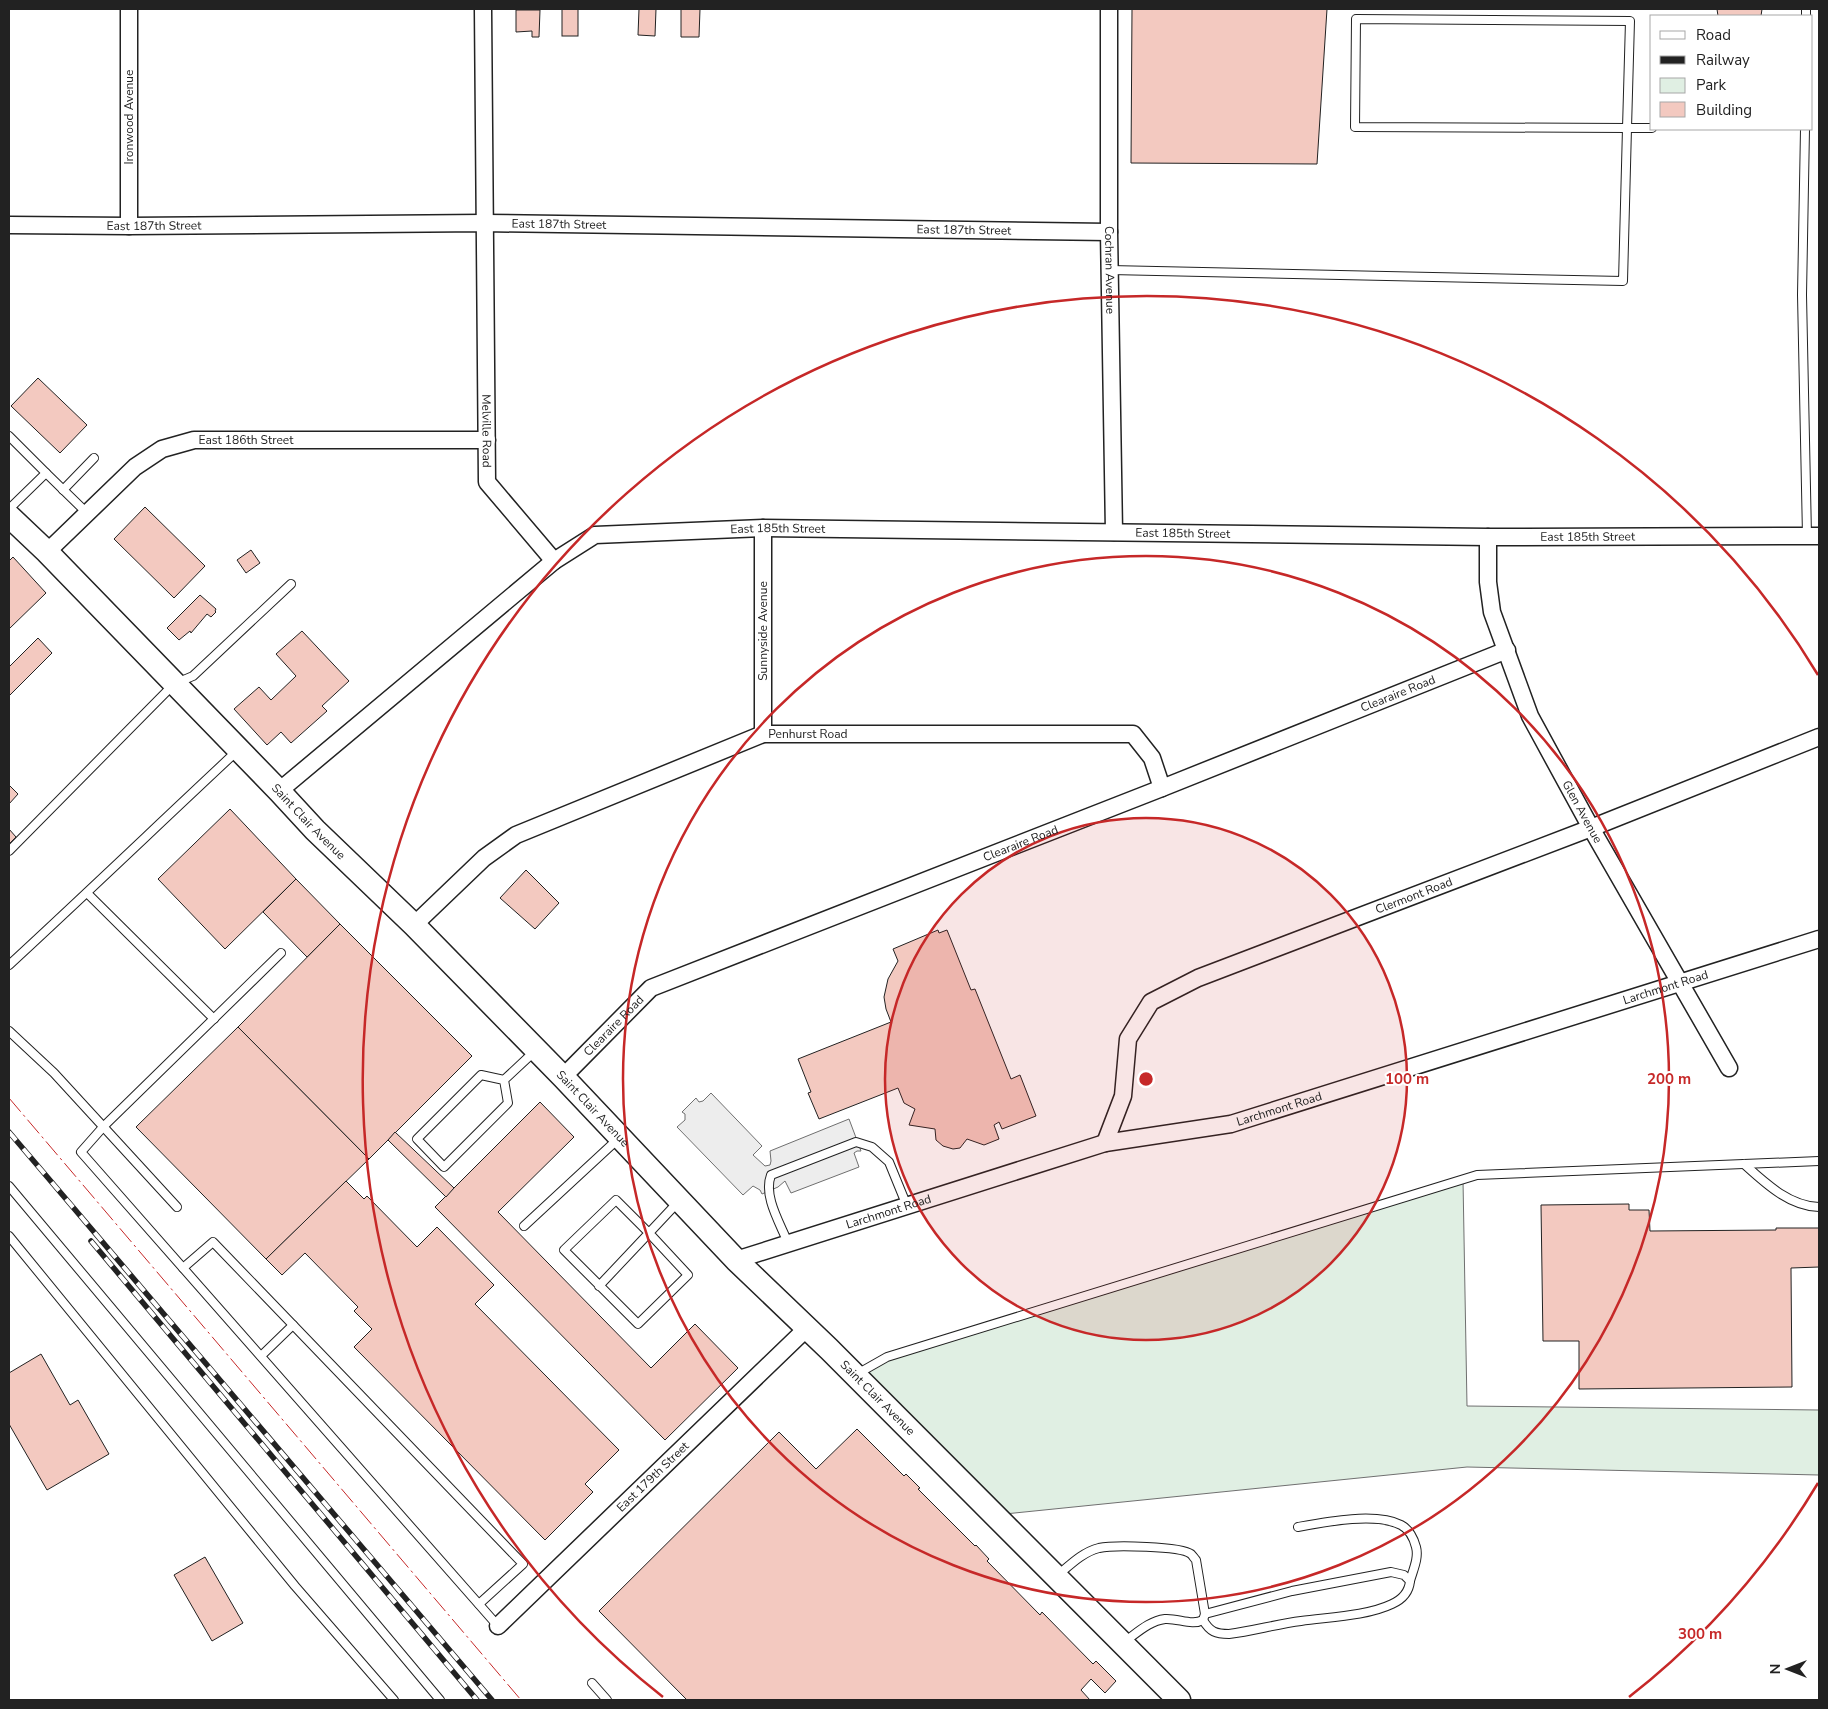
<svg xmlns="http://www.w3.org/2000/svg" width="1828" height="1709" viewBox="0 0 1828 1709" font-family="'Nunito Sans',sans-serif">
<style>
.green{fill:#e0efe3;stroke:#6f6f6f}
.parking{fill:#ededed;stroke:#6f6f6f}
.building{fill:#f3c9c0;stroke:#222}
.lines{fill:none;stroke-linecap:round;stroke-linejoin:round}
.lane-casing{stroke:#222;stroke-width:10}
.street-casing{stroke:#222;stroke-width:19}
.secondary-casing{stroke:#222;stroke-width:25}
.lane{stroke:#fff;stroke-width:8}
.street{stroke:#fff;stroke-width:16}
.secondary{stroke:#fff;stroke-width:22}
.rail-casing{stroke:#222;stroke-width:5.5}
.rail{stroke:#fff;stroke-width:4;stroke-dasharray:11;stroke-linecap:butt}
.power{stroke:#c62828;stroke-width:1;stroke-dasharray:18 4 2.5 4;stroke-linecap:butt}
.ring{fill:none;stroke:#c62828;stroke-width:2.5}
.labels{text-anchor:middle;stroke-width:4;stroke-linejoin:round;paint-order:stroke}
.street-label{font-size:12px;fill:#222;stroke:#fff}
.centre{fill:#c62828;stroke:#fff;stroke-width:2.5}
.ring-label{font-size:15px;text-anchor:middle;font-weight:bold;fill:#c62828;stroke:#fff;stroke-width:4;stroke-linejoin:round;paint-order:stroke}
</style>
<rect width="100%" height="100%" fill="#fff"/>
<!-- green -->
<polygon class="green" points="1463,1180 1467,1406 1819,1410 1819,1475 1467,1467 995,1515 855,1375 887,1357"/>
<!-- parking -->
<polygon class="parking" points="711,1093 762,1146 753,1155 765,1166 770,1165 771,1161 770,1151 849,1119 861,1151 857,1151 854,1153 859,1167 791,1193 785,1181 778,1187 762,1194 760,1190 753,1186 743,1195 677,1127 685,1120 685,1114 682,1112 696,1098 699,1102 703,1101"/>
<!-- building -->
<g class="building">
<rect x="562" y="9" width="16" height="27"/>
<polygon points="639,9 656,9 655,36 638,35"/>
<polygon points="681,9 700,9 699,37 681,37"/>
<polygon points="1132,9 1327,9 1317,164 1131,163"/>
<polygon points="1717,9 1762,9 1761,16 1718,16"/>
<polygon points="516,10 540,10 539,37 532,37 532,31 516,32"/>
<polygon points="38,378 87,425 60,453 11,406"/>
<polygon points="145,507 205,566 174,598 114,539"/>
<polygon points="251,550 260,563 246,573 237,560"/>
<polygon points="13,557 46,593 9,629 9,561"/>
<polygon points="200,595 216,609 215,611 216,612 211,617 207,614 191,633 190,631 179,640 167,628"/>
<polygon points="302,631 349,681 322,706 327,711 291,743 281,732 267,745 234,709 259,687 271,700 296,676 276,654"/>
<polygon points="38,638 52,653 9,696 9,667"/>
<polygon points="9,785 18,794 9,804"/>
<polygon points="230,809 296,879 225,949 158,879"/>
<polygon points="9,829 16,837 9,844"/>
<polygon points="526,870 559,903 535,929 500,898"/>
<polygon points="296,879 340,924 307,957 263,912"/>
<polygon points="340,924 472,1056 369,1159 238,1027"/>
<polygon points="938,930 939,933 947,930 971,990 975,989 1011,1079 1020,1075 1036,1116 1002,1129 999,1122 994,1125 999,1139 984,1145 967,1139 960,1148 953,1149 943,1146 936,1140 935,1129 909,1125 915,1109 904,1103 898,1088 819,1119 808,1093 811,1092 798,1059 891,1022 886,1009 884,997 888,979 898,961 893,949"/>
<polygon points="238,1027 369,1159 266,1259 136,1127"/>
<polygon points="540,1102 574,1137 498,1212 651,1368 695,1324 738,1368 665,1440 435,1207"/>
<polygon points="395,1132 454,1188 446,1197 388,1140"/>
<polygon points="346,1181 364,1199 367,1196 417,1247 437,1227 494,1285 475,1304 619,1450 585,1484 593,1492 545,1540 354,1347 372,1329 354,1311 358,1307 305,1253 282,1275 266,1259"/>
<polygon points="1629,1204 1629,1210 1649,1210 1650,1231 1776,1230 1776,1228 1819,1228 1819,1267 1791,1268 1792,1387 1579,1389 1579,1341 1543,1341 1541,1205"/>
<polygon points="41,1354 70,1405 78,1400 109,1454 47,1490 9,1424 9,1373"/>
<polygon points="857,1429 904,1476 906,1474 920,1488 918,1489 975,1546 976,1545 989,1559 987,1561 1040,1615 1042,1612 1093,1664 1096,1661 1116,1681 1105,1693 1091,1679 1081,1690 1090,1700 687,1700 599,1611 779,1432 816,1469"/>
<polygon points="205,1557 243,1623 212,1641 174,1575"/>
</g>
<g class="lines">
<!-- lane casing -->
<g class="lane-casing">
<g id="lane">
<polyline points="1806,9 1806,16"/>
<polygon points="1356,19 1630,21 1627,128 1355,127"/>
<polyline points="1805,129 1802,295 1807,536"/>
<polyline points="1110,270 1623,281 1627,128 1652,128"/>
<polyline points="9,436 46,473 9,509"/>
<polyline points="46,473 87,513"/>
<polyline points="63,490 94,458"/>
<polyline points="9,851 174,684 193,676 291,584"/>
<polyline points="87,893 214,1019"/>
<polyline points="281,953 104,1126 81,1152 498,1626"/>
<path d="M9,965C86,894 161,822 237,751"/>
<polyline points="9,1031 54,1073 177,1207"/>
<polyline points="504,1080 508,1103 444,1167 417,1139 481,1075 504,1080 535,1051"/>
<path d="M1744,1164C1765,1183 1789,1206 1819,1207"/>
<polyline points="9,1186 440,1700"/>
<polyline points="524,1226 618,1139"/>
<polyline points="9,1236 295,1586 394,1700"/>
<path d="M788,1243C780,1223 763,1196 771,1175L856,1142L872,1147L889,1162L907,1206"/>
<polyline points="183,1268 213,1242 293,1325"/>
<polyline points="599,1286 649,1233 688,1275 638,1324 564,1250 616,1200 649,1233 679,1201"/>
<polyline points="261,1356 293,1325 523,1564 479,1604"/>
<polyline points="857,1374 887,1357 1477,1175 1819,1161"/>
<path d="M1298,1527C1325,1522 1376,1512 1401,1525C1409,1529 1414,1539 1416,1547C1419,1558 1413,1570 1410,1581"/>
<path d="M1058,1575C1071,1564 1083,1552 1099,1548C1113,1545 1181,1546 1191,1554C1193,1556 1194,1558 1196,1560L1205,1614L1203,1620C1192,1626 1178,1618 1165,1619C1149,1621 1137,1633 1124,1642"/>
<path d="M1203,1620C1210,1632 1216,1634 1229,1634C1253,1631 1277,1624 1301,1621C1329,1617 1367,1616 1392,1604C1403,1599 1409,1592 1410,1581L1404,1575L1391,1572L1292,1591L1205,1614"/>
<polyline points="592,1683 607,1700"/>
</g>
</g>
<!-- street casing -->
<g class="street-casing">
<g id="street">
<path id="s1" d="M483,9L487,482L554,561"/>
<path id="s2" d="M1109,9V232L1114,532"/>
<path id="s3" d="M9,225L129,226L484,223L1109,232"/>
<polyline points="129,226 129,9"/>
<polyline points="763,528 763,734"/>
<path id="s4" d="M1488,537V582L1492,612L1530,716L1591,828L1729,1068"/>
<path id="s5" d="M47,552L135,467L162,449L194,440H487"/>
<path id="s6" d="M279,791L554,561L595,535L763,528L1488,537L1819,536"/>
<path id="s7" d="M414,925L484,858L516,835L763,734H1133L1152,758L1162,788"/>
<path id="s8" d="M563,1077L651,988L1162,788L1507,650"/>
<path id="s9" d="M1105,1143L1123,1096L1128,1039L1151,1002L1198,978L1591,828L1819,737"/>
<path id="s10" d="M736,1260L1105,1143L1231,1124L1819,939"/>
<path id="s11" d="M498,1626L807,1328"/>
</g>
</g>
<!-- secondary casing -->
<g class="secondary-casing">
<g id="secondary">
<path id="s12" d="M9,516L47,552L279,791L315,830L414,925L563,1077L736,1260L829,1349L1179,1700"/>
</g>
</g>
<!-- lane -->
<use href="#lane" class="lane"/>
<!-- street -->
<use href="#street" class="street"/>
<!-- secondary -->
<use href="#secondary" class="secondary"/>
<!-- rail casing -->
<g class="rail-casing">
<g id="rail">
<polyline points="9,1132 492,1700"/>
<polyline points="91,1241 477,1700"/>
</g>
</g>
<!-- rail -->
<use href="#rail" class="rail"/>
<!-- power -->
<polyline class="power" points="9,1098 521,1700"/>
</g>
<!-- distance rings -->
<circle cx="1146" cy="1079" r="261" fill="#c62828" fill-opacity=".12"/>
<g class="ring">
<circle cx="1146" cy="1079" r="261"/>
<circle cx="1146" cy="1079" r="523"/>
<path d="M1818 1483A784 784 0 0 1 1629 1697M663 1697A784 784 0 1 1 1818 675"/>
</g>
<g class="labels">
<!-- street labels -->
<g class="street-label">
<text transform="translate(129 117) rotate(-90)" y="4">Ironwood Avenue</text>
<text dy="4" stroke="none"><textPath href="#s3" startOffset="550">East 187th Street</textPath></text>
<text dy="4" stroke="none"><textPath href="#s3" startOffset="145">East 187th Street</textPath></text>
<text dy="4" stroke="none"><textPath href="#s3" startOffset="955">East 187th Street</textPath></text>
<text dy="4" stroke="none"><textPath href="#s2" startOffset="261">Cochran Avenue</textPath></text>
<text dy="4" stroke="none"><textPath href="#s1" startOffset="422">Melville Road</textPath></text>
<text dy="4" stroke="none"><textPath href="#s5" startOffset="240">East 186th Street</textPath></text>
<text dy="4" stroke="none"><textPath href="#s6" startOffset="590">East 185th Street</textPath></text>
<text dy="4" stroke="none"><textPath href="#s6" startOffset="995">East 185th Street</textPath></text>
<text dy="4" stroke="none"><textPath href="#s6" startOffset="1400">East 185th Street</textPath></text>
<text transform="translate(763 631) rotate(-90)" y="4">Sunnyside Avenue</text>
<text dy="4" stroke="none"><textPath href="#s8" startOffset="928">Clearaire Road</textPath></text>
<text dy="4" stroke="none"><textPath href="#s7" startOffset="448">Penhurst Road</textPath></text>
<text dy="4" stroke="none"><textPath href="#s4" startOffset="295">Glen Avenue</textPath></text>
<text dy="4" stroke="none"><textPath href="#s12" startOffset="428">Saint Clair Avenue</textPath></text>
<text dy="4" stroke="none"><textPath href="#s8" startOffset="522">Clearaire Road</textPath></text>
<text dy="4" stroke="none"><textPath href="#s9" startOffset="435">Clermont Road</textPath></text>
<text dy="4" stroke="none"><textPath href="#s10" startOffset="970">Larchmont Road</textPath></text>
<text dy="4" stroke="none"><textPath href="#s8" startOffset="72">Clearaire Road</textPath></text>
<text dy="4" stroke="none"><textPath href="#s12" startOffset="832">Saint Clair Avenue</textPath></text>
<text dy="4" stroke="none"><textPath href="#s10" startOffset="565">Larchmont Road</textPath></text>
<text dy="4" stroke="none"><textPath href="#s10" startOffset="160">Larchmont Road</textPath></text>
<text dy="4" stroke="none"><textPath href="#s12" startOffset="1238">Saint Clair Avenue</textPath></text>
<text dy="4" stroke="none"><textPath href="#s11" startOffset="215">East 179th Street</textPath></text>
</g>
</g>
<circle cx="1146" cy="1079" r="8" class="centre"/>
<g class="ring-label">
<text x="1407" y="1084">100 m</text>
<text x="1669" y="1084">200 m</text>
<text x="1700" y="1639">300 m</text>
</g>
<!-- border -->
<rect width="1828" height="1709" fill="none" stroke="#222222" stroke-width="20"/>
<!-- legend -->
<rect x="1650" y="15" width="162" height="115" fill="#ffffff" stroke="#a7a7a7"/>
<rect x="1660" y="31" width="25" height="8" fill="#ffffff" stroke="#a7a7a7"/>
<text x="1696" y="40" font-size="15" fill="#222222">Road</text>
<rect x="1660" y="56" width="25" height="8" fill="#222222" stroke="#a7a7a7"/>
<text x="1696" y="65" font-size="15" fill="#222222">Railway</text>
<rect x="1660" y="78" width="25" height="15" fill="#e0efe3" stroke="#a7a7a7"/>
<text x="1696" y="90" font-size="15" fill="#222222">Park</text>
<rect x="1660" y="102" width="25" height="15" fill="#f3c9c0" stroke="#a7a7a7"/>
<text x="1696" y="115" font-size="15" fill="#222222">Building</text>
<!-- north arrow -->
<g transform="translate(1788 1669) rotate(270)" stroke="#ffffff" stroke-width="4" paint-order="stroke">
<path d="M0-4L9 19L0 12L-9 19Z" fill="#222222"/>
<text y="-8" font-size="14" font-weight="bold" text-anchor="middle" fill="#222222">N</text>
</g>
</svg>
